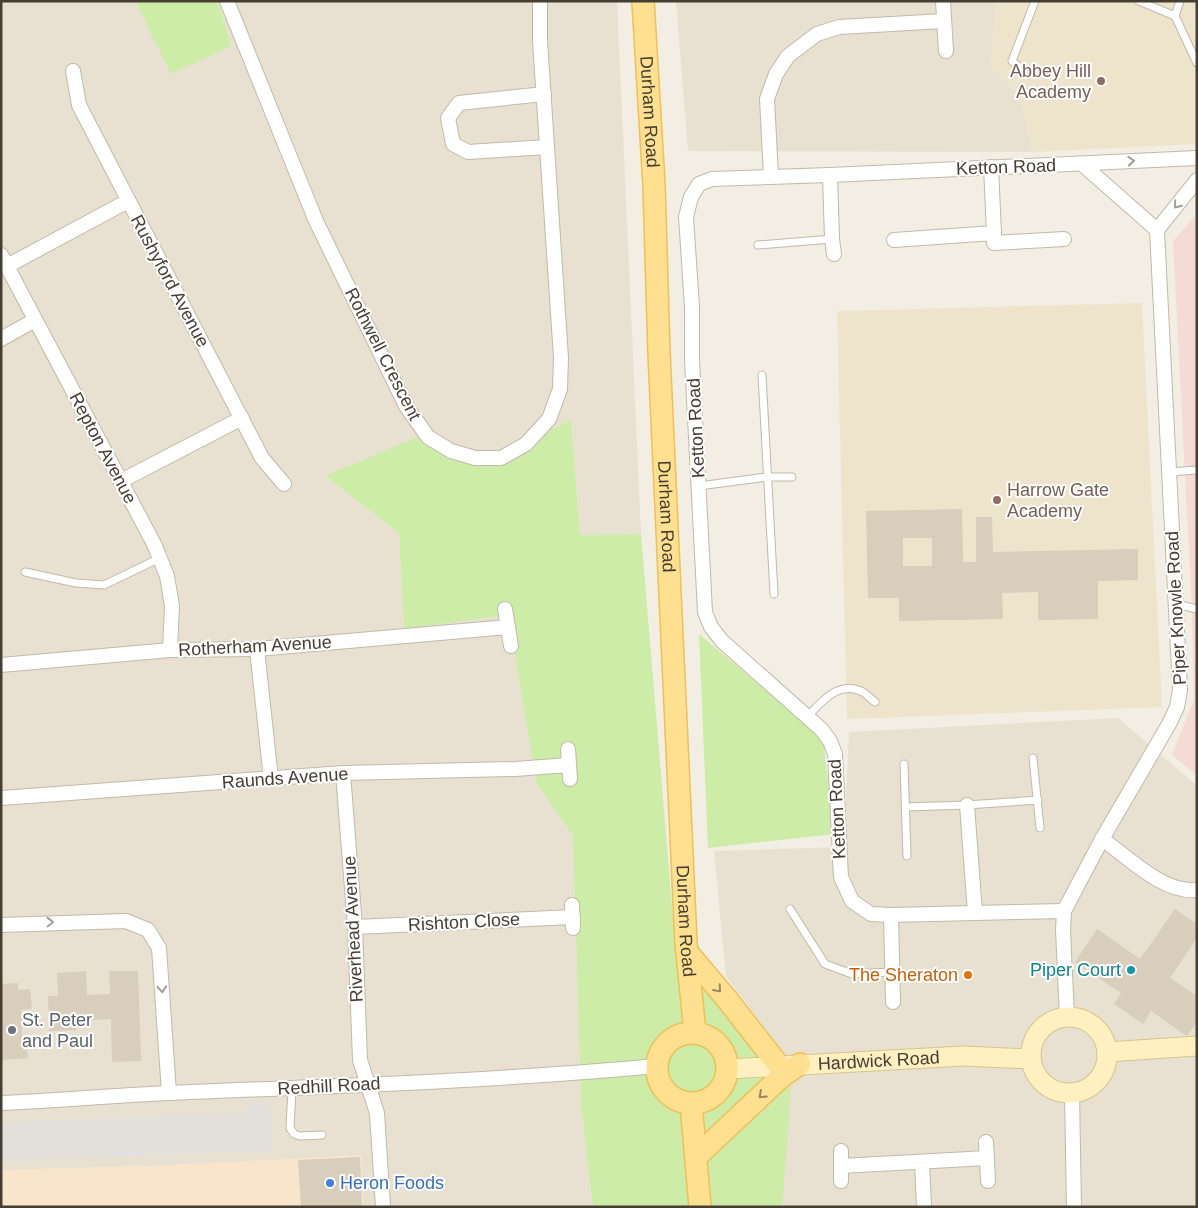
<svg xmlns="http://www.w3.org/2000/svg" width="1198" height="1208" viewBox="0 0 1198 1208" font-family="Arial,sans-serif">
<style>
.residential{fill:#e8e1d1}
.commercial{fill:#f8e5cc}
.education{fill:#eee4cc}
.medical{fill:#f5dad5}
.green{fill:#cdeca8}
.parking{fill:#e3e0dc}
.building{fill:#d9cdbb;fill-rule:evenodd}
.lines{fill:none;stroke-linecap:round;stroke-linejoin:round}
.lane-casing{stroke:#c2b9a8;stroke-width:9}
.street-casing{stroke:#c2b9a8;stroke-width:16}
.secondary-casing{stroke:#d7c48f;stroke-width:21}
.primary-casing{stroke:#eec057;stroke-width:24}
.lane{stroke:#fff;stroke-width:7}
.street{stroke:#fff;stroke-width:14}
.secondary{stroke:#fff0c2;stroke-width:19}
.primary{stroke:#ffe091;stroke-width:21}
.oneway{stroke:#a29e99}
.oneway2{stroke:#99875d}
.education-dot{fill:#8d6e63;stroke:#fff;stroke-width:2}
.culture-dot{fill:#0f9aa8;stroke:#fff;stroke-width:2}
.food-dot{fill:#e8710a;stroke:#fff;stroke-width:2}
.worship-dot{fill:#6b7280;stroke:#fff;stroke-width:2}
.shop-dot{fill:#3f7fe0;stroke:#fff;stroke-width:2}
.labels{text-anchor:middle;stroke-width:4;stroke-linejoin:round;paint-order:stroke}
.education-label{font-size:18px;fill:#785e54;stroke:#fff;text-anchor:end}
.street-label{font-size:18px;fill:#463e33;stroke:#fff}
.culture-label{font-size:18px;fill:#0d838f;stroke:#fff;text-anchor:end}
.food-label{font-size:18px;fill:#c56008;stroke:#fff;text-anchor:end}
.worship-label{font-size:18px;fill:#5b616d;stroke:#fff;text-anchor:start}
.shop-label{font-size:18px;fill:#366cbe;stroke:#fff;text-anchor:start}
</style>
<rect width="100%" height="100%" fill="#f3eee3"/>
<!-- residential -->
<g class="residential">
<polygon points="1,1 135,1 171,73 231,46 218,1 617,1 641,534 580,535 571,420 478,463 325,476 399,533 404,629 508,615 537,784 573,836 581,1106 593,1207 1,1207"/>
<polygon points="676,1 996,1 991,67 1018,94 1033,152 688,151"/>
<polygon points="1118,718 1197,786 1197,1207 777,1207 789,1061 726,976 714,851 844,847 849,732"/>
</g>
<!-- commercial -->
<polygon class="commercial" points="362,1155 363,1207 1,1207 1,1170 170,1165"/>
<!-- education -->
<g class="education">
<polygon points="996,1 1197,1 1197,144 1033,152 1018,94 991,67"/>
<polygon points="1142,303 1162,707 847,719 837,311"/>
</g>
<!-- medical -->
<polygon class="medical" points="1197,214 1197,775 1172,755 1194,700 1192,609 1173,241"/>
<!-- green -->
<g class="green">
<polygon points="135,1 218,1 231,46 171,74"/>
<polygon points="571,420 580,535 641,534 673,918 793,1065 782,1207 593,1207 581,1106 573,836 537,784 508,615 404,629 399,533 325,476 424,434 478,463"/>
<polygon points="699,634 823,738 834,834 708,848"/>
</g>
<!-- parking -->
<polygon class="parking" points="270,1100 270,1151 1,1160 1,1122 249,1113 246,1101"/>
<!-- building -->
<g class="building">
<path d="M962,509L963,562H976V517H992L993,552L1138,549V580L1098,581V619L1038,620V592L1002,593L1003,619L899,621V598H868L866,511ZM903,538H932V566H903Z"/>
<polygon points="1175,909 1197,924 1197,938 1170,978 1197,996 1197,1022 1187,1036 1151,1011 1143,1024 1114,1004 1121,993 1075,962 1097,929 1140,959"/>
<polygon points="86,971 87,995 110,994 109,971 138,971 141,1061 112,1062 111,1019 76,1021 76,1030 49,1031 48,996 58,996 57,973"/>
<polygon points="18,983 18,990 30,989 32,1009 21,1010 23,1050 27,1050 28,1058 1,1060 1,984"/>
<polygon points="360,1157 362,1207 301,1207 298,1160"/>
</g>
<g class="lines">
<!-- lane casing -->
<g class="lane-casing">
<g id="lane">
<polyline points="1139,1 1175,16"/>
<polyline points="1180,1 1175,16 1197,63"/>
<polyline points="1023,70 1012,61 1035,1"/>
<polyline points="758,245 832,239"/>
<polyline points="762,375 774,594"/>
<polyline points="1169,472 1197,470"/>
<polyline points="699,486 767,477 792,477"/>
<polyline points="25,572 76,583 104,585 160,558"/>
<polyline points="1176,604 1197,609"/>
<path d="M807,717C822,701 839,680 863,692C867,695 871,699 875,702"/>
<polyline points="1033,758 1040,828"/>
<polyline points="904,764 907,856"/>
<polyline points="906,807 967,805 1038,800"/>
<polyline points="790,909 825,964 852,974 892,972"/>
<polyline points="292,1089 290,1128 294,1134 300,1136 322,1135"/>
</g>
</g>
<!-- street casing -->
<g class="street-casing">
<g id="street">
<polyline points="227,1 316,221 406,406 428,437 451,451 475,458 501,458 526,444 549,419 560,389 561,358 540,41 540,1"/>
<polyline points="943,1 946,51"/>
<polyline points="73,71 79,105 262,458 284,484"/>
<polyline points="544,94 459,103 448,118 453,144 468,152 547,147"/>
<polyline points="1082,164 1157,230"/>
<polyline points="991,167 994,233"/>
<polyline points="830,175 832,239 834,254"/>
<polyline points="771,176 767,99 776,74 788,56 817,34 839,27 944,21"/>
<polyline points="894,240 994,233 994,243 1064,239"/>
<polyline points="1,255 154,544 167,576 172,606 170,650"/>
<polyline points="7,266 128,201"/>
<polyline points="1,339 35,320"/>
<polyline points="121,481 242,418"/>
<polyline points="505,609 511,646"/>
<polyline points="257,649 271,779"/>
<polyline points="1,665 170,650 257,649 508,627"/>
<polyline points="568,749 570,779"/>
<polyline points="343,773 355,927 360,1060 377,1113 383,1207"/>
<polyline points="1,798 343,773 515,769 569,765"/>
<polyline points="967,805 975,913"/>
<path d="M1102,839C1128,857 1162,893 1197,890"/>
<polyline points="572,905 573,928"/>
<polyline points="1064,911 891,915 871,914 852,901 841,877 835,754 830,741 821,729 722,641 711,627 705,612 692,360 692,307 686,217 691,197 699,184 712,179 830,175 1197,158"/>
<polyline points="891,915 893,1002"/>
<polyline points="1,925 126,921 148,930 159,948 169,1093"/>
<polyline points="355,927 573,917"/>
<polyline points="1067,1017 1063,930 1064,911 1102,839 1169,724 1177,707 1180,690 1157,230 1197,180"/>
<polyline points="1072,1093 1074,1207"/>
<path d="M1,1103C58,1101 114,1095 171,1093C333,1086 495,1081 657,1066"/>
<polyline points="986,1142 988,1181"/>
<polyline points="841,1151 841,1181"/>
<polyline points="922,1162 924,1207"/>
<polyline points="841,1166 987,1158"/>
</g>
</g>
<!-- secondary casing -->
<g class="secondary-casing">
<g id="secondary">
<circle cx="1069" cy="1055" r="38"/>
<polyline points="1107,1052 1197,1046"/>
<path id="s1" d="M728,1069L963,1056L1031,1059"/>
</g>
</g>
<!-- primary casing -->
<g class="primary-casing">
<g id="primary">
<path id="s2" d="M643,1L654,185L659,353L686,943L695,1033"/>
<polyline points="687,952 726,998 779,1066"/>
<circle cx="692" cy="1068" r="35"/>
<polyline points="691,1103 700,1207"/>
<polyline points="696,1157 782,1076 800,1064"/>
</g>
</g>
<!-- lane -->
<use href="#lane" class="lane"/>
<!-- street -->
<use href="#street" class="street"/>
<!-- secondary -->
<use href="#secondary" class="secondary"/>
<!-- primary -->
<use href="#primary" class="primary"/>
</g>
<!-- one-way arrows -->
<defs><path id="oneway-chevron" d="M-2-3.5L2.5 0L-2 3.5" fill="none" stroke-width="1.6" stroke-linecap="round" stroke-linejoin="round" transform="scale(1.25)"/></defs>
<g class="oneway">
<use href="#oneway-chevron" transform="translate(1131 161) rotate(-3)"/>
<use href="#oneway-chevron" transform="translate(1177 205) rotate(129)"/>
<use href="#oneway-chevron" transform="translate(50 922) rotate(-1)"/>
<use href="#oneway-chevron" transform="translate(162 989) rotate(86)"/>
</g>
<g class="oneway2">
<use href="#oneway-chevron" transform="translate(718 989) rotate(49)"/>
<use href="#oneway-chevron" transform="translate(762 1095) rotate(137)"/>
</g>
<!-- markers -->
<g class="education-dot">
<circle cx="1101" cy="81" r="5"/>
<circle cx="997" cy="500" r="5"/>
</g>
<circle class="culture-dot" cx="1131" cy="970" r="5"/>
<circle class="food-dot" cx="968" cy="975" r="5"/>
<circle class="worship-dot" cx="12" cy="1030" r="5"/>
<circle class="shop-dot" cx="330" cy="1183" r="5"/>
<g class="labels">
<!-- education labels -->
<g class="education-label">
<text x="1091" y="77">Abbey Hill<tspan x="1091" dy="21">Academy</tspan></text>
<text x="1007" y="496" text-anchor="start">Harrow Gate<tspan x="1007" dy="21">Academy</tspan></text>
</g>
<!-- street labels -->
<g class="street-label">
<text dy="6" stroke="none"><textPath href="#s2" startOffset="111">Durham Road</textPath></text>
<text transform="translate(1006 167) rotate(-2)" y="6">Ketton Road</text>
<text transform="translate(170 281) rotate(62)" y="6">Rushyford Avenue</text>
<text transform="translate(383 354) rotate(63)" y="6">Rothwell Crescent</text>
<text transform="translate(696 428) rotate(-93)" y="6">Ketton Road</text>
<text transform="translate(103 448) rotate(62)" y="6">Repton Avenue</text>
<text dy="6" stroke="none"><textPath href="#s2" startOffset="516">Durham Road</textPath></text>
<text transform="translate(1176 608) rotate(-93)" y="6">Piper Knowle Road</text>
<text transform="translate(255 646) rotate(-3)" y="6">Rotherham Avenue</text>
<text transform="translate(285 778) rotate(-4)" y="6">Raunds Avenue</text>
<text transform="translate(837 809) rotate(-93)" y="6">Ketton Road</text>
<text transform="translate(464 922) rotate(-3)" y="6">Rishton Close</text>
<text dy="6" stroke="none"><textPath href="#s2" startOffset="921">Durham Road</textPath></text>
<text transform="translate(353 929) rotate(-93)" y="6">Riverhead Avenue</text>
<text dy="6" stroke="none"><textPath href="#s1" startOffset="151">Hardwick Road</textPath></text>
<text transform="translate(329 1086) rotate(-3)" y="6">Redhill Road</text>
</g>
<!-- culture labels -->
<g class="culture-label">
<text x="1121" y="976">Piper Court</text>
</g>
<!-- food labels -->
<g class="food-label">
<text x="958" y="981">The Sheraton</text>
</g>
<!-- worship labels -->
<g class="worship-label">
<text x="22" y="1026">St. Peter<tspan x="22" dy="21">and Paul</tspan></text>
</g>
<!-- shop labels -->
<g class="shop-label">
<text x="340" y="1189">Heron Foods</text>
</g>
</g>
<!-- border -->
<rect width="1198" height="1208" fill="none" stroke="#463e33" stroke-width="5"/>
</svg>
